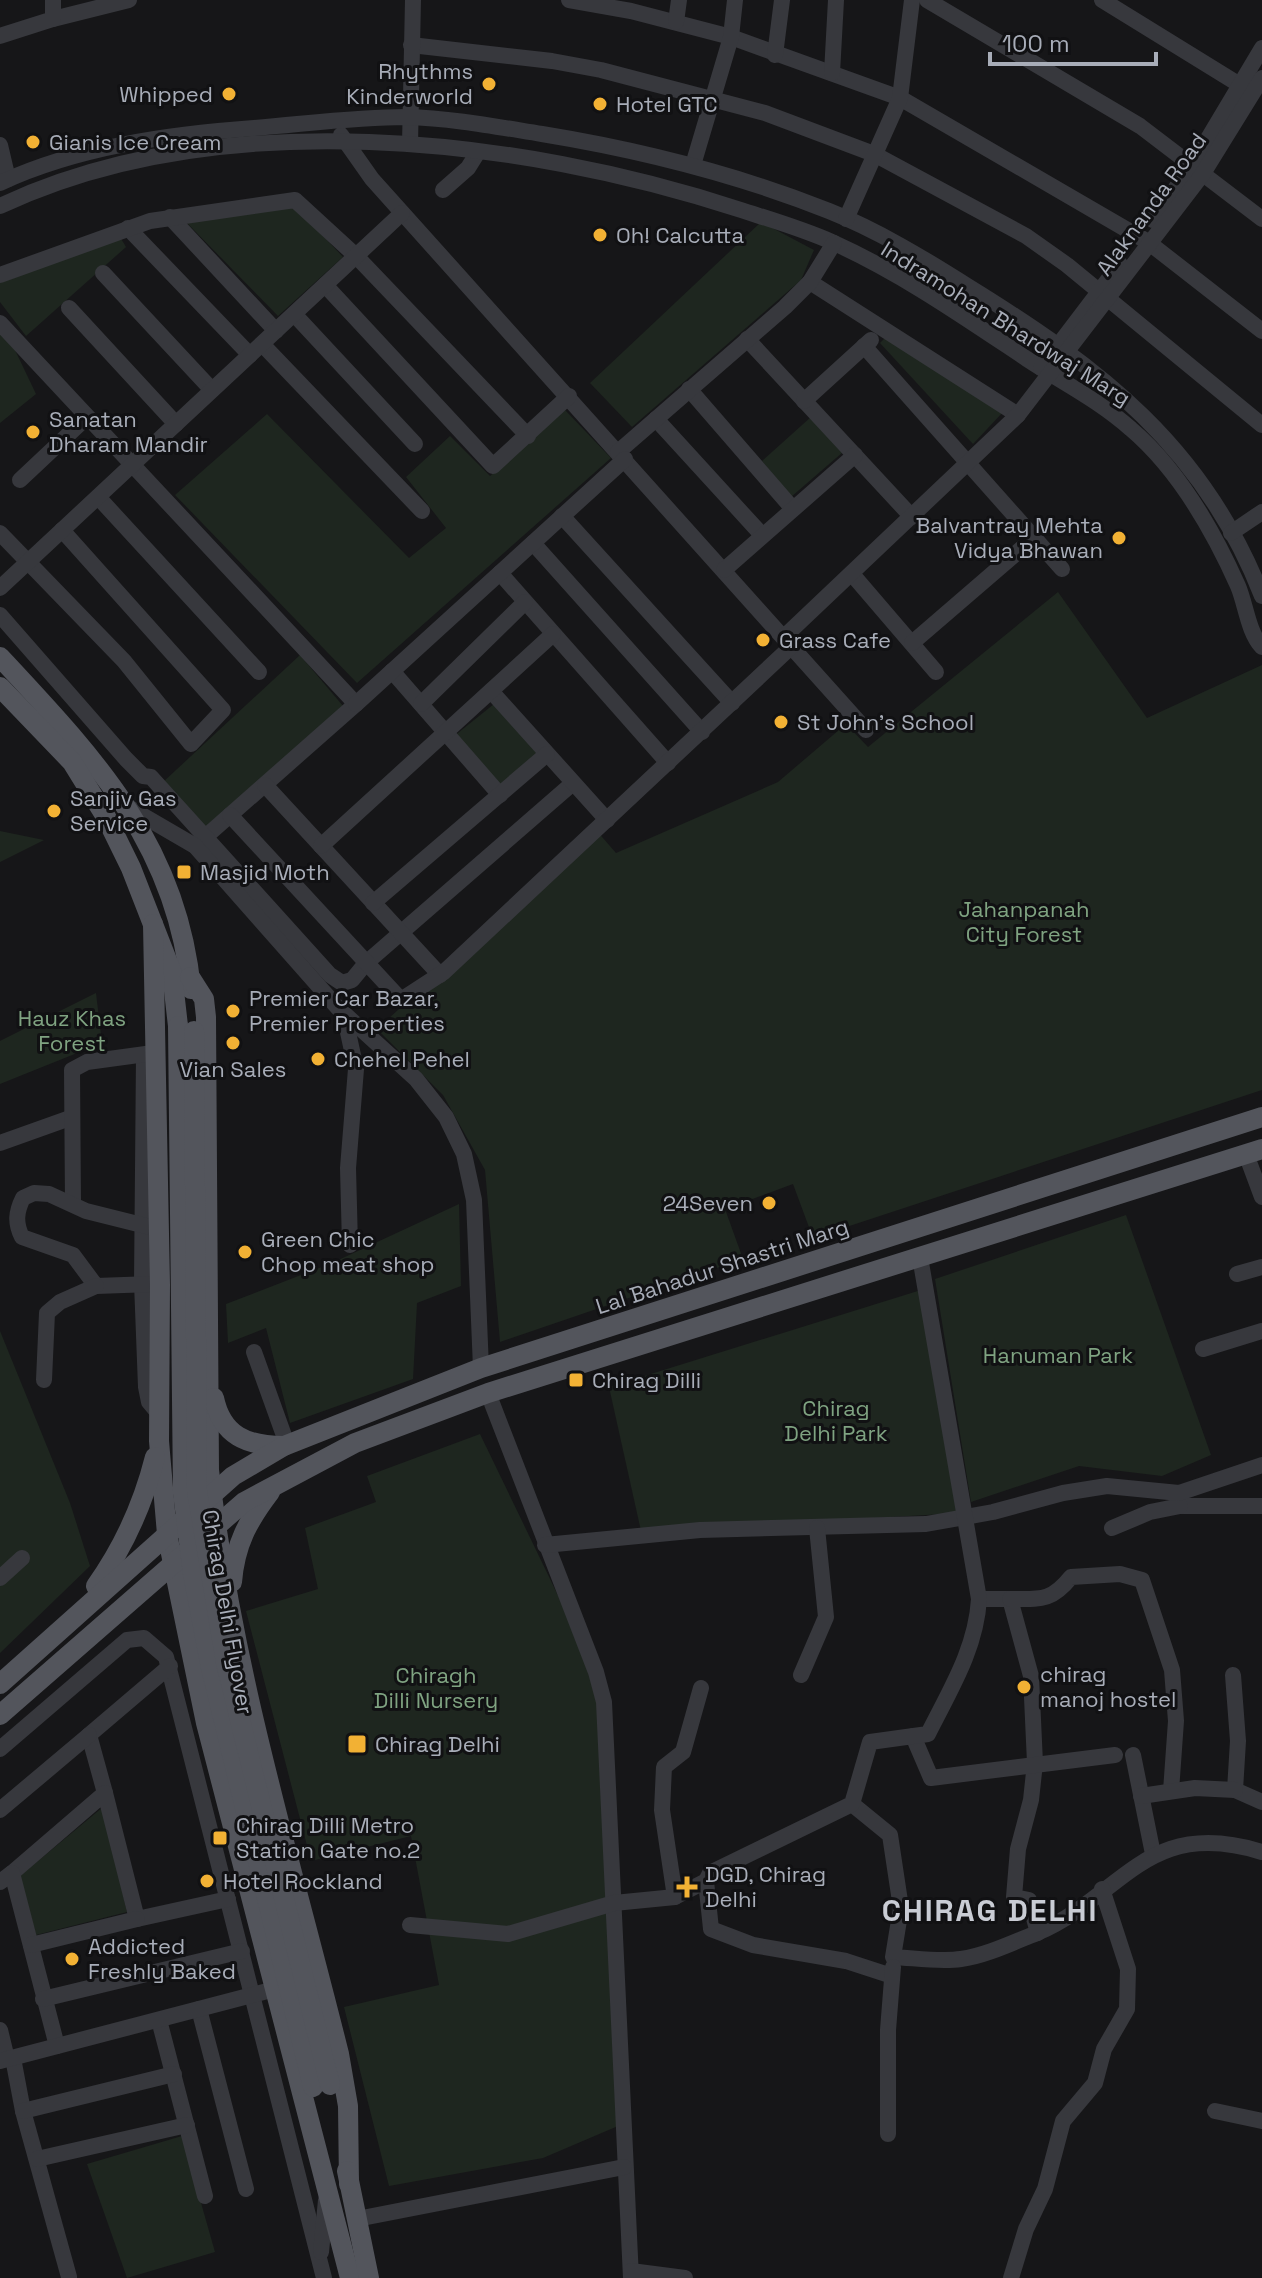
<svg xmlns="http://www.w3.org/2000/svg" width="1262" height="2278" viewBox="0 0 1262 2278" font-family="'Space Grotesk',sans-serif">
<style>
.green{fill:#1e261f}
.lines{fill:none;stroke-linecap:round;stroke-linejoin:round}
.minor{stroke:#37383d;stroke-width:16}
.major{stroke:#53555c;stroke-width:20}
.major-bridge{stroke:#53555c;stroke-width:20}
.poi-dot{fill:#f2b134;stroke:#111113;stroke-width:3}
.labels{text-anchor:middle;stroke-width:6;stroke-linejoin:round;paint-order:stroke}
.poi-label{font-size:22px;fill:#a8adb8;stroke:#111113;text-anchor:start}
.street-label{font-size:22px;fill:#a8adb8;stroke:#111113}
.park-label{font-size:22px;fill:#7fa381;stroke:#111113}
.district-label{font-size:30px;font-weight:bold;letter-spacing:2px;fill:#c9ccd4;stroke:#111113}
</style>
<rect width="100%" height="100%" fill="#161618"/>
<!-- green -->
<g class="green">
<polygon points="296,207 343,257 278,316 187,223"/>
<polygon points="761,222 814,250 801,280 632,427 590,383"/>
<polygon points="120,237 126,247 26,336 0,302 0,281"/>
<polygon points="0,334 15,350 36,394 0,423"/>
<polygon points="886,337 1003,412 973,444 880,343"/>
<polygon points="565,410 611,458 357,683 175,495 267,414 409,558 446,528 406,477 450,436 490,476"/>
<polygon points="811,417 843,452 791,497 762,461"/>
<polygon points="1058,592 1147,718 1262,665 1262,1090 813,1238 793,1184 725,1209 743,1259 500,1342 485,1170 443,1095 377,1029 596,830 616,853 778,782 846,724 868,747"/>
<polygon points="300,655 343,706 203,829 162,783"/>
<polygon points="494,704 541,756 501,789 453,737"/>
<polygon points="0,831 44,840 0,862"/>
<polygon points="96,993 102,1043 0,1084 0,1041"/>
<polygon points="459,1204 461,1286 417,1303 413,1379 290,1423 266,1328 228,1343 226,1304 332,1263"/>
<polygon points="1126,1215 1211,1455 1162,1476 1079,1466 971,1502 935,1279"/>
<polygon points="921,1290 962,1513 641,1531 609,1387"/>
<polygon points="0,1331 70,1503 90,1566 0,1653"/>
<polygon points="480,1434 580,1641 597,1704 618,2126 543,2158 389,2186 344,2007 439,1985 411,1836 311,1861 246,1611 318,1589 305,1528 376,1502 367,1476"/>
<polygon points="103,1807 127,1912 36,1935 20,1876"/>
<polygon points="182,2136 215,2252 127,2278 87,2164"/>
</g>
<g class="lines">
<!-- minor -->
<g class="minor">
<polyline points="569,0 631,11 731,37 900,98 1148,242 1262,331"/>
<polyline points="927,0 1140,126 1262,219"/>
<polyline points="1102,0 1248,90"/>
<polyline points="53,19 129,0"/>
<polyline points="676,22 679,0"/>
<polyline points="0,36 53,19 53,0"/>
<polyline points="411,45 552,61 601,70 765,113 874,154 1026,236 1067,265 1262,425"/>
<polyline points="775,55 782,0"/>
<polyline points="832,73 836,0"/>
<polyline points="341,135 372,179 866,730"/>
<polyline points="410,144 413,0"/>
<polyline points="0,145 8,179"/>
<polyline points="693,165 731,37 735,0"/>
<path d="M0,183C77,147 170,134 254,128C305,124 355,117 406,117C451,118 498,127 542,134C640,150 736,174 829,211C877,230 925,259 969,287C1100,368 1204,447 1262,596"/>
<polyline points="443,190 468,168 478,152"/>
<path d="M0,206C219,103 519,137 741,210C772,220 803,229 832,242C901,273 964,317 1027,359C1062,382 1100,401 1131,429C1178,469 1213,530 1238,586C1246,605 1248,632 1262,647"/>
<polyline points="170,217 276,331"/>
<polyline points="846,219 900,98 912,0"/>
<polyline points="1153,220 1191,167 1262,48"/>
<polyline points="128,228 250,355"/>
<polyline points="103,273 212,390"/>
<polyline points="0,275 150,221 295,200 356,256 528,436"/>
<polyline points="810,282 1018,415"/>
<polyline points="325,285 493,466 569,396"/>
<polyline points="69,308 176,424"/>
<polyline points="294,314 415,444"/>
<polyline points="0,323 356,704 195,846"/>
<polyline points="747,339 912,517"/>
<polyline points="262,344 422,511"/>
<polyline points="864,346 1062,569"/>
<polyline points="1041,368 1120,264"/>
<polyline points="689,389 793,509"/>
<polyline points="804,401 871,340"/>
<polyline points="656,419 762,535"/>
<polyline points="618,452 785,307 810,282 834,243"/>
<polyline points="20,480 87,417"/>
<polyline points="98,497 259,672"/>
<polyline points="562,516 732,703"/>
<polyline points="0,533 124,661 191,744 223,710 62,530"/>
<polyline points="1231,533 1262,512"/>
<polyline points="533,543 702,732"/>
<polyline points="724,570 855,455"/>
<polyline points="500,573 668,763"/>
<polyline points="852,574 936,672"/>
<polyline points="0,588 402,213"/>
<polyline points="0,615 126,759 143,776 151,777 330,975 342,983 352,980 366,963 573,783"/>
<polyline points="785,636 1018,415 1202,175 1262,78"/>
<polyline points="912,643 1035,537"/>
<polyline points="392,671 500,795"/>
<polyline points="491,691 607,820"/>
<polyline points="356,704 625,459"/>
<polyline points="421,704 525,602"/>
<polyline points="265,785 440,975"/>
<polyline points="128,807 195,846 338,1008 416,1079 446,1117 464,1154 474,1200 481,1368"/>
<polyline points="230,815 401,1000 444,972 793,645"/>
<polyline points="321,846 553,634"/>
<polyline points="373,903 547,754"/>
<polyline points="344,1014 356,1069 348,1168 350,1245"/>
<polyline points="144,1055 142,1283 146,1387 149,1402 159,1414"/>
<polyline points="0,1143 70,1118"/>
<polyline points="1246,1154 1262,1197"/>
<polyline points="73,1204 72,1070 87,1062 153,1053"/>
<polyline points="1237,1274 1262,1267"/>
<path d="M152,1284L96,1286L73,1255L22,1237C15,1223 16,1212 23,1198L34,1193L49,1194L86,1211L154,1228"/>
<polyline points="1203,1349 1262,1331"/>
<polyline points="254,1352 287,1444"/>
<polyline points="44,1380 47,1313 60,1302 96,1286"/>
<polyline points="488,1393 596,1672 604,1702 631,2278"/>
<polyline points="1179,1493 1180,1506 1262,1506"/>
<polyline points="1112,1528 1150,1512 1180,1506"/>
<polyline points="545,1545 700,1530 926,1524 993,1512 1063,1493 1107,1486 1179,1493 1262,1465"/>
<polyline points="0,1578 22,1558"/>
<polyline points="979,1599 1010,1599 1031,1676 1035,1763 1031,1800 1018,1849 1014,1897 1029,1900 1038,1933"/>
<path d="M1010,1599C1040,1599 1051,1602 1071,1577L1120,1574L1142,1580L1172,1670L1176,1721L1171,1791"/>
<polyline points="801,1675 826,1617 817,1528"/>
<polyline points="1233,1675 1238,1741 1235,1790 1262,1802"/>
<polyline points="913,1736 931,1778 1115,1755"/>
<polyline points="0,1749 127,1640 144,1638 166,1657 324,2278"/>
<polyline points="1133,1755 1153,1854"/>
<polyline points="105,1793 89,1735 170,1666"/>
<polyline points="1141,1796 1195,1788 1235,1790"/>
<path d="M852,1804L890,1835L901,1908L893,1957C915,1958 940,1962 961,1959C985,1956 1014,1942 1037,1933C1123,1896 1146,1816 1262,1852"/>
<polyline points="0,1810 89,1735"/>
<polyline points="12,1873 105,1793 137,1919 228,1899"/>
<polyline points="706,1881 711,1929 753,1945 846,1961 892,1976"/>
<polyline points="0,1882 12,1873 57,2046"/>
<polyline points="675,1897 662,1810 664,1767 683,1752 701,1688"/>
<path d="M410,1925L508,1934L614,1903L675,1897L706,1881L710,1873L852,1804L870,1742L928,1734C950,1690 976,1649 979,1599L920,1257"/>
<polyline points="31,1945 137,1919"/>
<polyline points="43,1999 242,1951"/>
<polyline points="199,2009 246,2189"/>
<polyline points="159,2020 205,2196"/>
<polyline points="0,2030 7,2059"/>
<polyline points="13,2058 23,2111 69,2277"/>
<polyline points="0,2061 275,1989"/>
<polyline points="23,2111 174,2074"/>
<polyline points="1215,2111 1262,2121"/>
<polyline points="888,2134 888,2030 893,1967"/>
<polyline points="37,2159 187,2125"/>
<polyline points="357,2219 624,2167"/>
<polyline points="321,2252 326,2200"/>
<polyline points="631,2271 685,2278"/>
<polyline points="1011,2278 1026,2229 1045,2189 1063,2121 1095,2083 1104,2049 1127,2009 1128,1969 1102,1889"/>
</g>
<!-- major -->
<g class="major">
<path d="M0,657C94,758 177,844 191,989"/>
<polyline points="0,687 72,762 106,817 131,868 172,973 178,1026"/>
<polyline points="153,924 160,1285 159,1441 167,1534 206,1723 350,2278"/>
<path d="M190,977L204,999L206,1017L209,1470C231,1668 291,1861 339,2054L348,2106L349,2184"/>
<path d="M214,1398C222,1436 247,1446 284,1446"/>
<path d="M232,1582C235,1544 248,1521 270,1492"/>
<path d="M96,1586C125,1545 143,1505 155,1457"/>
<polyline points="0,1684 233,1476 284,1446 481,1368 1262,1117"/>
<polyline points="0,1715 244,1502 355,1443 488,1393 1262,1149"/>
<polyline points="347,2171 369,2278"/>
</g>
<!-- major-bridge -->
<g class="major-bridge">
<polyline points="178,1026 183,1493 193,1574 211,1668 313,2087"/>
<polyline points="194,1031 197,1491 226,1663 330,2085"/>
</g>
</g>
<!-- markers -->
<g class="poi-dot">
<circle cx="489" cy="84" r="8"/>
<circle cx="229" cy="94" r="8"/>
<circle cx="600" cy="104" r="8"/>
<circle cx="33" cy="142" r="8"/>
<circle cx="600" cy="235" r="8"/>
<circle cx="33" cy="432" r="8"/>
<circle cx="1119" cy="538" r="8"/>
<circle cx="763" cy="640" r="8"/>
<circle cx="781" cy="722" r="8"/>
<circle cx="54" cy="811" r="8"/>
<rect x="176" y="864" width="16" height="16" rx="4"/>
<circle cx="233" cy="1011" r="8"/>
<circle cx="233" cy="1043" r="8"/>
<circle cx="318" cy="1059" r="8"/>
<circle cx="769" cy="1203" r="8"/>
<circle cx="245" cy="1252" r="8"/>
<rect x="568" y="1372" width="16" height="16" rx="4"/>
<circle cx="1024" cy="1687" r="8"/>
<rect x="347" y="1734" width="20" height="20" rx="4"/>
<rect x="212" y="1830" width="16" height="16" rx="4"/>
<circle cx="207" cy="1881" r="8"/>
<path d="M683 1875h8v8h8v8h-8v8h-8v-8h-8v-8h8z"/>
<circle cx="72" cy="1959" r="8"/>
</g>
<g class="labels">
<!-- poi labels -->
<g class="poi-label">
<text x="473" y="79" text-anchor="end">Rhythms<tspan x="473" dy="25">Kinderworld</tspan></text>
<text x="213" y="102" text-anchor="end">Whipped</text>
<text x="616" y="112">Hotel GTC</text>
<text x="49" y="150">Gianis Ice Cream</text>
<text x="616" y="243">Oh! Calcutta</text>
<text x="49" y="427">Sanatan<tspan x="49" dy="25">Dharam Mandir</tspan></text>
<text x="1103" y="533" text-anchor="end">Balvantray Mehta<tspan x="1103" dy="25">Vidya Bhawan</tspan></text>
<text x="779" y="648">Grass Cafe</text>
<text x="797" y="730">St John's School</text>
<text x="70" y="806">Sanjiv Gas<tspan x="70" dy="25">Service</tspan></text>
<text x="200" y="880">Masjid Moth</text>
<text x="249" y="1006">Premier Car Bazar,<tspan x="249" dy="25">Premier Properties</tspan></text>
<text x="334" y="1067">Chehel Pehel</text>
<text x="233" y="1077" text-anchor="middle">Vian Sales</text>
<text x="753" y="1211" text-anchor="end">24Seven</text>
<text x="261" y="1247">Green Chic<tspan x="261" dy="25">Chop meat shop</tspan></text>
<text x="592" y="1388">Chirag Dilli</text>
<text x="1040" y="1682">chirag<tspan x="1040" dy="25">manoj hostel</tspan></text>
<text x="375" y="1752">Chirag Delhi</text>
<text x="236" y="1833">Chirag Dilli Metro<tspan x="236" dy="25">Station Gate no.2</tspan></text>
<text x="705" y="1882">DGD, Chirag<tspan x="705" dy="25">Delhi</tspan></text>
<text x="223" y="1889">Hotel Rockland</text>
<text x="88" y="1954">Addicted<tspan x="88" dy="25">Freshly Baked</tspan></text>
</g>
<!-- street labels -->
<g class="street-label">
<text transform="translate(1151 204) rotate(-54)" y="8">Alaknanda Road</text>
<text transform="translate(1006 323) rotate(32)" y="8">Indramohan Bhardwaj Marg</text>
<text transform="translate(722 1266) rotate(-18)" y="8">Lal Bahadur Shastri Marg</text>
<text transform="translate(228 1612) rotate(80)" y="8">Chirag Delhi Flyover</text>
</g>
<!-- park labels -->
<g class="park-label">
<text x="1024" y="917">Jahanpanah<tspan x="1024" dy="25">City Forest</tspan></text>
<text x="72" y="1026">Hauz Khas<tspan x="72" dy="25">Forest</tspan></text>
<text x="1058" y="1363">Hanuman Park</text>
<text x="836" y="1416">Chirag<tspan x="836" dy="25">Delhi Park</tspan></text>
<text x="436" y="1683">Chiragh<tspan x="436" dy="25">Dilli Nursery</tspan></text>
</g>
<!-- district labels -->
<g class="district-label">
<text x="990" y="1921">CHIRAG DELHI</text>
</g>
</g>
<!-- scale -->
<path d="M990 52v12h166v-12" fill="none" stroke="#a8adb8" stroke-width="4"/>
<text x="1002" y="52" font-size="24" fill="#a8adb8" stroke="#111113" stroke-width="6" paint-order="stroke">100 m</text>
</svg>
